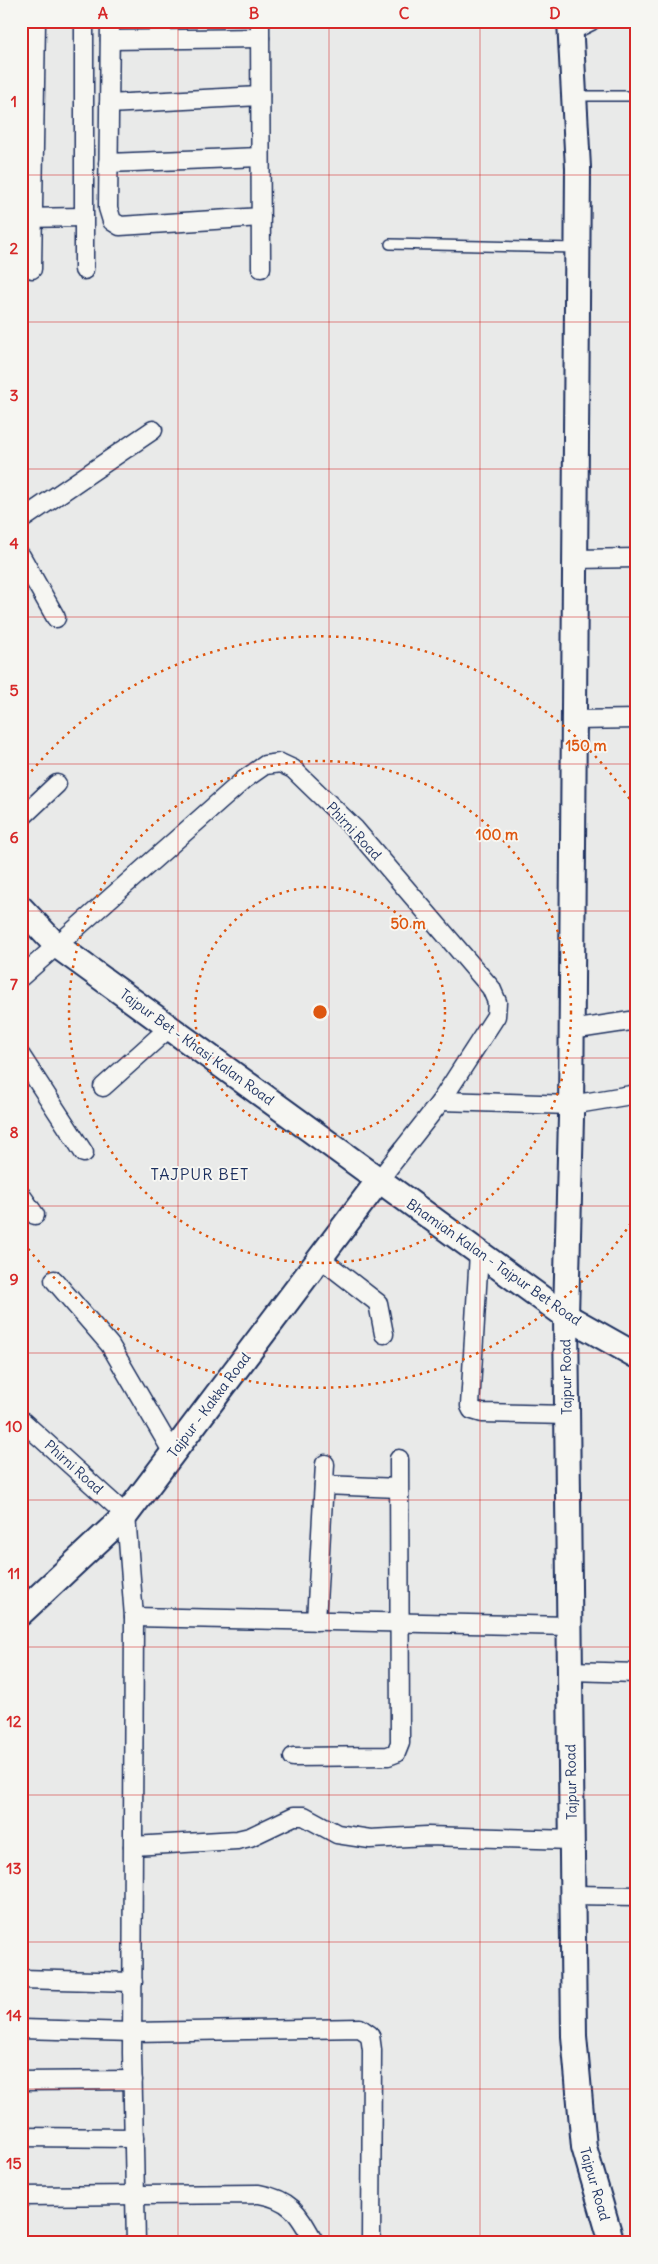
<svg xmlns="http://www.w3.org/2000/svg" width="658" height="2264" viewBox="0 0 658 2264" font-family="Delius,sans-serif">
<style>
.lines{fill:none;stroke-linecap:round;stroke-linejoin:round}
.lane-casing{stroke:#1b2f5e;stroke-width:12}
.street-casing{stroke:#1b2f5e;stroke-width:21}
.secondary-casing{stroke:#1b2f5e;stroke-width:28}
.lane{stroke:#f6f6f2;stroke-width:9}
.street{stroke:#f6f6f2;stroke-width:18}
.secondary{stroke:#f6f6f2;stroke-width:24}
.grid{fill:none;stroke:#d62828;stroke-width:1;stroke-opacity:0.55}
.ring{fill:none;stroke:#de5710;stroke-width:2.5;stroke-dasharray:2.5 5}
.labels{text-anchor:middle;stroke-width:4;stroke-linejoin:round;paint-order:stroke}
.street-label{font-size:14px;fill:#1b2f5e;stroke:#f6f6f2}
.quarter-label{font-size:16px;letter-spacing:1px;fill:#1b2f5e;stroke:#f6f6f2}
.centre{fill:#de5710;stroke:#f6f6f2;stroke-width:2.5}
.ring-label{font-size:15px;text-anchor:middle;font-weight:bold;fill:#de5710;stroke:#f6f6f2;stroke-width:4;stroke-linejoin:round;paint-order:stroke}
.neatline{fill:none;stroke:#d62828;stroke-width:2}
.grid-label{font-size:16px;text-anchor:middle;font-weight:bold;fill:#d62828}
</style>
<rect width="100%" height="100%" fill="#e9eae9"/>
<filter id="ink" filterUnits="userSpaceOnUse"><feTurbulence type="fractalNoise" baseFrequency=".02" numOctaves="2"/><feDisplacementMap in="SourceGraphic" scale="10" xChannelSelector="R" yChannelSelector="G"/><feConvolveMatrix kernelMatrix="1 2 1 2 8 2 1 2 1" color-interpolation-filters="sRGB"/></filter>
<g filter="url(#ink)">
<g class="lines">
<!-- lane casing -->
<g class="lane-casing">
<g id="lane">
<polyline points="574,96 637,96"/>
<polyline points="390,244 577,248"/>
</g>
</g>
<!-- street casing -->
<g class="street-casing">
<g id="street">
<polyline points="110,21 108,208 112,221 120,226 261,217"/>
<polyline points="260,21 261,268"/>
<polyline points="571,31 591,21"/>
<polyline points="110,40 260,38"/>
<polyline points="109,104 260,96"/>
<polyline points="108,163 260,157"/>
<polyline points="21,218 84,217"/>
<polyline points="32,269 36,21"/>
<polyline points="84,270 84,21"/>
<polyline points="21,520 153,430"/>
<polyline points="21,556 56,618"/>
<polyline points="575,559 637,558"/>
<polyline points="574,720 637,719"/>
<polyline points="21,818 57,784"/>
<polyline points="21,977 245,779 265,765 280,763 293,769 355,829 491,988 497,1002 496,1016 441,1101 379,1180"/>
<polyline points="571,1030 637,1020"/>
<polyline points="21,1056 84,1153"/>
<polyline points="103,1087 170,1027"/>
<polyline points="441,1101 571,1105 637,1094"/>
<polyline points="21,1195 35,1215"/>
<polyline points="479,1253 470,1406 472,1410 482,1413 567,1415"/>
<polyline points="320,1258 378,1303 384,1334"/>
<polyline points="54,1280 110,1345 173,1453"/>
<polyline points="21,1420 126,1515 134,1617 132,2053 136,2243"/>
<polyline points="324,1485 398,1488"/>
<polyline points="134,1617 569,1626"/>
<polyline points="316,1621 325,1464"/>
<polyline points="570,1671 637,1673"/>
<polyline points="293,1757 388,1756 396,1753 400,1743 399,1459"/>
<polyline points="133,1846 237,1840 250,1837 294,1816 304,1816 337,1834 370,1839 427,1836 572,1840"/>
<polyline points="572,1895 637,1896"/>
<polyline points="21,1979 133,1982"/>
<polyline points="21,2029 133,2032 360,2028 370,2035 372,2050 371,2243"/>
<polyline points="21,2081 133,2080"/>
<polyline points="21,2137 134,2138"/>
<path d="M21,2196L259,2194C293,2200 299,2215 315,2243"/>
</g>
</g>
<!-- secondary casing -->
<g class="secondary-casing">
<g id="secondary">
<polyline points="570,21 578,168 571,1117 566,1316 574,2036 584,2147 612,2243"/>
<polyline points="21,908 56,945 566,1316 637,1356"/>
<polyline points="21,1613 126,1515 379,1180"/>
</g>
</g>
<!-- lane -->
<use href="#lane" class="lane"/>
<!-- street -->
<use href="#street" class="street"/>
<!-- secondary -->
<use href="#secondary" class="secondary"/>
</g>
</g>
<!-- grid -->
<path class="grid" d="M178,21V2243M329,21V2243M480,21V2243M21,175H637M21,322H637M21,469H637M21,617H637M21,764H637M21,911H637M21,1058H637M21,1206H637M21,1353H637M21,1500H637M21,1647H637M21,1795H637M21,1942H637M21,2089H637"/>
<!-- distance rings -->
<g class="ring">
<circle cx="320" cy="1012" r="125"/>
<circle cx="320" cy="1012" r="251"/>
<path d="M635 1217A376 376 0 0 1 22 1241M22 783A376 376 0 0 1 635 807"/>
</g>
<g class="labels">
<!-- street labels -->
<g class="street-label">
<text transform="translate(354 831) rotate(47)" y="5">Phirni Road</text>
<text transform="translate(197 1047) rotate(36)" y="5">Tajpur Bet - Khasi Kalan Road</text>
<text transform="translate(494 1262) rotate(35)" y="5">Bhamian Kalan - Tajpur Bet Road</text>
<text transform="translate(566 1377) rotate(-91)" y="5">Tajpur Road</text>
<text transform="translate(209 1405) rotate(-53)" y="5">Tajpur - Kakka Road</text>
<text transform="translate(74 1467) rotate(42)" y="5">Phirni Road</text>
<text transform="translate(571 1782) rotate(-91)" y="5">Tajpur Road</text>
<text transform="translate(595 2184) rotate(74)" y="5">Tajpur Road</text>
</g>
<!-- quarter labels -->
<g class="quarter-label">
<text x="200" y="1180">TAJPUR BET</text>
</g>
</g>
<circle cx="320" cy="1012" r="8" class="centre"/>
<g class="ring-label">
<text x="586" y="751">150 m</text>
<text x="497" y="840">100 m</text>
<text x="408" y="929">50 m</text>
</g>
<!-- margin -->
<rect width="658" height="2264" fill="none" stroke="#f6f6f2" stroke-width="55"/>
<rect x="28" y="28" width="602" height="2208" class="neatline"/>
<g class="grid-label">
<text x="103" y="19">A</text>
<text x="254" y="19">B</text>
<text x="404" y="19">C</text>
<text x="555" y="19">D</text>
<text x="14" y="107">1</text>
<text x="14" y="254">2</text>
<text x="14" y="401">3</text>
<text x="14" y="549">4</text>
<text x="14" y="696">5</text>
<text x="14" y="843">6</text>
<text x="14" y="990">7</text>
<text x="14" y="1138">8</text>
<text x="14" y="1285">9</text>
<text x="14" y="1432">10</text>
<text x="14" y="1579">11</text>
<text x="14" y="1727">12</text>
<text x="14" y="1874">13</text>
<text x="14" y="2021">14</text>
<text x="14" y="2169">15</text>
</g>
</svg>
